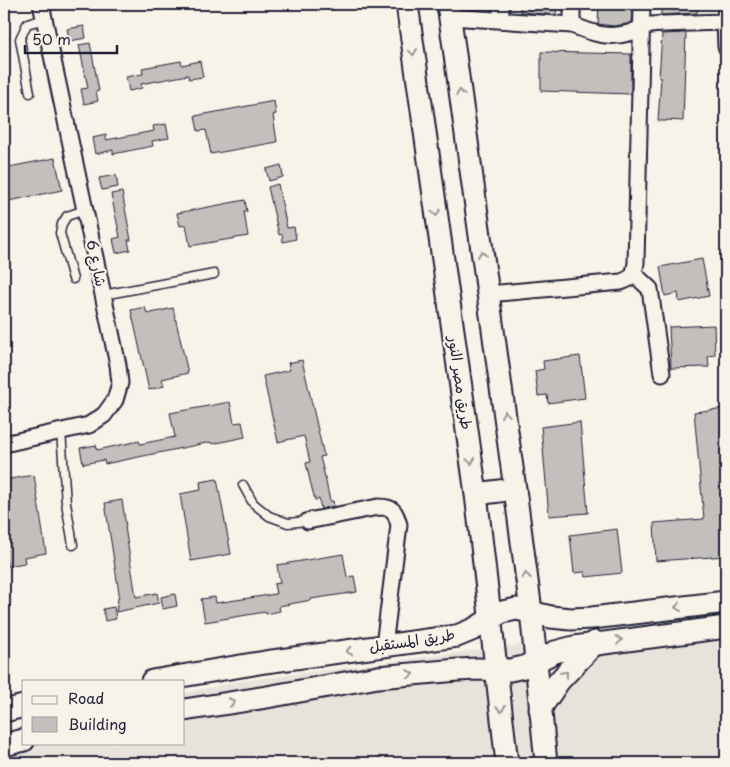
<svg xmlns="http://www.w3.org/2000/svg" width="730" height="767" viewBox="0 0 730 767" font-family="'Playpen Sans','Playpen Sans Arabic',sans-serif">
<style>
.built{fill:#e7e3db}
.building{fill:#c2bfbd;stroke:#22223b}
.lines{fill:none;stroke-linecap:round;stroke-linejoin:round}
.lane-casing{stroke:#22223b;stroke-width:11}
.street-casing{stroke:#22223b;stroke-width:19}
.secondary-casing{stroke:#22223b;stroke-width:25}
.lane{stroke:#f7f3e8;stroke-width:8}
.street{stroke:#f7f3e8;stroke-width:15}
.secondary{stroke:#f7f3e8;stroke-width:21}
.oneway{stroke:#97959a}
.labels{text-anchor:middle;stroke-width:4.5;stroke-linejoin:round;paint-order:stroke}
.street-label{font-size:15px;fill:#22223b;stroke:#f7f3e8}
</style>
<rect width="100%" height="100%" fill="#f7f3e8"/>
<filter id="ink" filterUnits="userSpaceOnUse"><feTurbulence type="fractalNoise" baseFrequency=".02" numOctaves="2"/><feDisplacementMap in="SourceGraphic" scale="10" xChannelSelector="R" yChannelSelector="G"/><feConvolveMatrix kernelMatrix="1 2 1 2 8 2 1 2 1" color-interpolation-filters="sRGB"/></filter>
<g filter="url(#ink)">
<!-- built -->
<polygon class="built" points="726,619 726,763 4,763 4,730 24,726 24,743 184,743 184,693 242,681 509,646"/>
<!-- building -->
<g class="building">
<polygon points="520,4 557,4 556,15 520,12"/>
<polygon points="599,4 633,4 632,22 627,24 613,26 598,24"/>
<polygon points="661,4 698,4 697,13 661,15"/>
<polygon points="84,26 86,38 70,41 67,29"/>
<polygon points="686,33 683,121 667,120 667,121 658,121 661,78 659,78 662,34"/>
<polygon points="90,43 99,91 96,91 98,101 84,104 81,89 88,88 79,45"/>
<polygon points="541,52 631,54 631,94 541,91"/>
<polygon points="181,61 182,65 200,61 203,77 189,79 188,75 141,84 142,88 129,91 126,77 143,74 142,68"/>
<polygon points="274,101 276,114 273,115 277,142 211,154 206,130 198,131 195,116"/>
<polygon points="166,124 169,138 152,141 153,146 113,154 113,150 95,154 92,138 106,135 106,140 154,131 153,126"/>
<polygon points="55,158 62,190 4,202 4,168"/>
<polygon points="281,165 283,177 269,181 266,169"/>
<polygon points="116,175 118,187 102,190 99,178"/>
<polygon points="278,184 287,228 294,227 296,239 283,242 282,234 279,235 268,187"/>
<polygon points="122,192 131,240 128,240 130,250 116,253 113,239 120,237 111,194"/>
<polygon points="245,200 247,212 244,212 248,236 190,246 186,225 180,226 177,213"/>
<polygon points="702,259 709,296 679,302 678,293 665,296 660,267"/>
<polygon points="145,307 147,314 173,308 188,373 162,379 164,386 149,390 131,310"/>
<polygon points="714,325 715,355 708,356 709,367 671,368 669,327"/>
<polygon points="580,356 585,398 548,403 547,395 538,396 535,371 544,369 543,361"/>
<polygon points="302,360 324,456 320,457 325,477 330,501 333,501 334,506 321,509 319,499 315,500 310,481 306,463 310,462 304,436 278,442 263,376 290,370 288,363"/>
<polygon points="230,402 234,423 242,422 245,437 212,444 211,442 105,464 104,460 83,464 80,448 96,445 97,450 139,441 140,444 175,437 170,413"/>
<polygon points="726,408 726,556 656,561 654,523 704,519 694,412"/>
<polygon points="580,422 588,513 549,516 541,427"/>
<polygon points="34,475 46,553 24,557 25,563 7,566 4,546 4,480"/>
<polygon points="217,479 231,554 191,561 180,494 201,490 200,482"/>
<polygon points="122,500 126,527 125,527 136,597 157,593 159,603 116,612 119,593 105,503"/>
<polygon points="617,529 622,573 586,577 585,572 574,573 570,535"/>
<polygon points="343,554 347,577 354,576 357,592 311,599 311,600 279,606 280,611 266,614 265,612 205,622 201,599 215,597 216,603 276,594 274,584 280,583 277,565"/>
<polygon points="175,594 177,606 163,609 161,597"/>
<polygon points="114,607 116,619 105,621 103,609"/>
</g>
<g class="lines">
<!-- lane casing -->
<g class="lane-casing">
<g id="lane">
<polyline points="30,93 20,39 27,24 45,19"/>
<polyline points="73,279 60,233 62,224 67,216 85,210"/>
<polyline points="103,295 214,274"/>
<polyline points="61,431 66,503 73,545"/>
<polyline points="243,485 253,503 269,516 288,523 308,521"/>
</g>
</g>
<!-- street casing -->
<g class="street-casing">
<g id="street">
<polyline points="726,4 725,22 726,47"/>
<path d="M450,17L572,25C592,33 607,39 629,33C636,31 643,26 651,25C675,23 701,23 725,22"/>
<polyline points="501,20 501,4"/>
<polyline points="572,25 572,4"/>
<polyline points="634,274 650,289 662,374"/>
<path d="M488,294L621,282C633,278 634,275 636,263L642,4"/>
<polyline points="4,444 89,425 104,415 115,400 120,383 118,365 41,4"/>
<path d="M308,521L378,507C394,507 395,511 399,525L384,646"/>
</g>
</g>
<!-- secondary casing -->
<g class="secondary-casing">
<g id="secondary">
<polyline points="407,4 476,494 507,763"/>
<polyline points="448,4 515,489 531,611 546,763"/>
<polyline points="476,494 515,489"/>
<polyline points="152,681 265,662 457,636 474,629 502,612 517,609 551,617 571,619 592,618 726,602"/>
<polyline points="540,709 559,681 595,643 595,642"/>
<polyline points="184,710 267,697 378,677 458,670 477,669 510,670 524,667 555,652 574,647 726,627"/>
<polyline points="4,711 24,706"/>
<polyline points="4,745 24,740"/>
</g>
</g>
<!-- lane -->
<use href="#lane" class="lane"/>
<!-- street -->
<use href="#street" class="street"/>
<!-- secondary -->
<use href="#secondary" class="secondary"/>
</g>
<!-- one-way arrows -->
<defs><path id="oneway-chevron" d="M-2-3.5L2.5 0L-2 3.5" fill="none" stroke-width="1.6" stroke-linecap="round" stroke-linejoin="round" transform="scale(1.25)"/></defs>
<g class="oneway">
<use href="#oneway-chevron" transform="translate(413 52) rotate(82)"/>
<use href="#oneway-chevron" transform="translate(460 93) rotate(-98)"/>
<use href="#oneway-chevron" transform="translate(436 213) rotate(82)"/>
<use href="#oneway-chevron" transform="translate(482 254) rotate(-98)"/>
<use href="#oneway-chevron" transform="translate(505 414) rotate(-98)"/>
<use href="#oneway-chevron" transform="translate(471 461) rotate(82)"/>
<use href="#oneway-chevron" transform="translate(526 576) rotate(-97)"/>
<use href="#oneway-chevron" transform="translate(678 607) rotate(173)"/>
<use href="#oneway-chevron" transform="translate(619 640) rotate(-7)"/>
<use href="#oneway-chevron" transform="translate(349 651) rotate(172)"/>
<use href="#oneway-chevron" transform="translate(410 674) rotate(-6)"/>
<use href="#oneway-chevron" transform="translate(565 674) rotate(-49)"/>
<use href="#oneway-chevron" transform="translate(232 702) rotate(-9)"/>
<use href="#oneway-chevron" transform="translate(501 709) rotate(84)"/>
</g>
</g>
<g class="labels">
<!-- street labels -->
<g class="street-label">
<text transform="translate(96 263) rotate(78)" y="5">شارع 6</text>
<text transform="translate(460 383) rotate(82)" y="5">طريق مصر النور</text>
<text transform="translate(412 641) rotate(-9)" y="5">طريق المستقبل</text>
</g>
</g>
<!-- margin -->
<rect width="730" height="767" fill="none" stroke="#f7f3e8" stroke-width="20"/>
<rect x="10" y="10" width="710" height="747" fill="none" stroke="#22223b" stroke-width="2" filter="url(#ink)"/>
<!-- legend -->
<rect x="22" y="680" width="162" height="65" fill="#f7f3e8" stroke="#a29fa3"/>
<rect x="32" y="696" width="25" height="8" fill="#f7f3e8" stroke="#a29fa3"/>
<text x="68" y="704" font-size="15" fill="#22223b">Road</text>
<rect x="32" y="717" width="25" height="15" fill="#c2bfbd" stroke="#a29fa3"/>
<text x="68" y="730" font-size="15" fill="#22223b">Building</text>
<!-- scale -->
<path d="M25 45v8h92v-8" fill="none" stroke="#22223b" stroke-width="2.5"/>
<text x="32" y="45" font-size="15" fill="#22223b" stroke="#f7f3e8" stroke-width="4" paint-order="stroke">50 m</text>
</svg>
